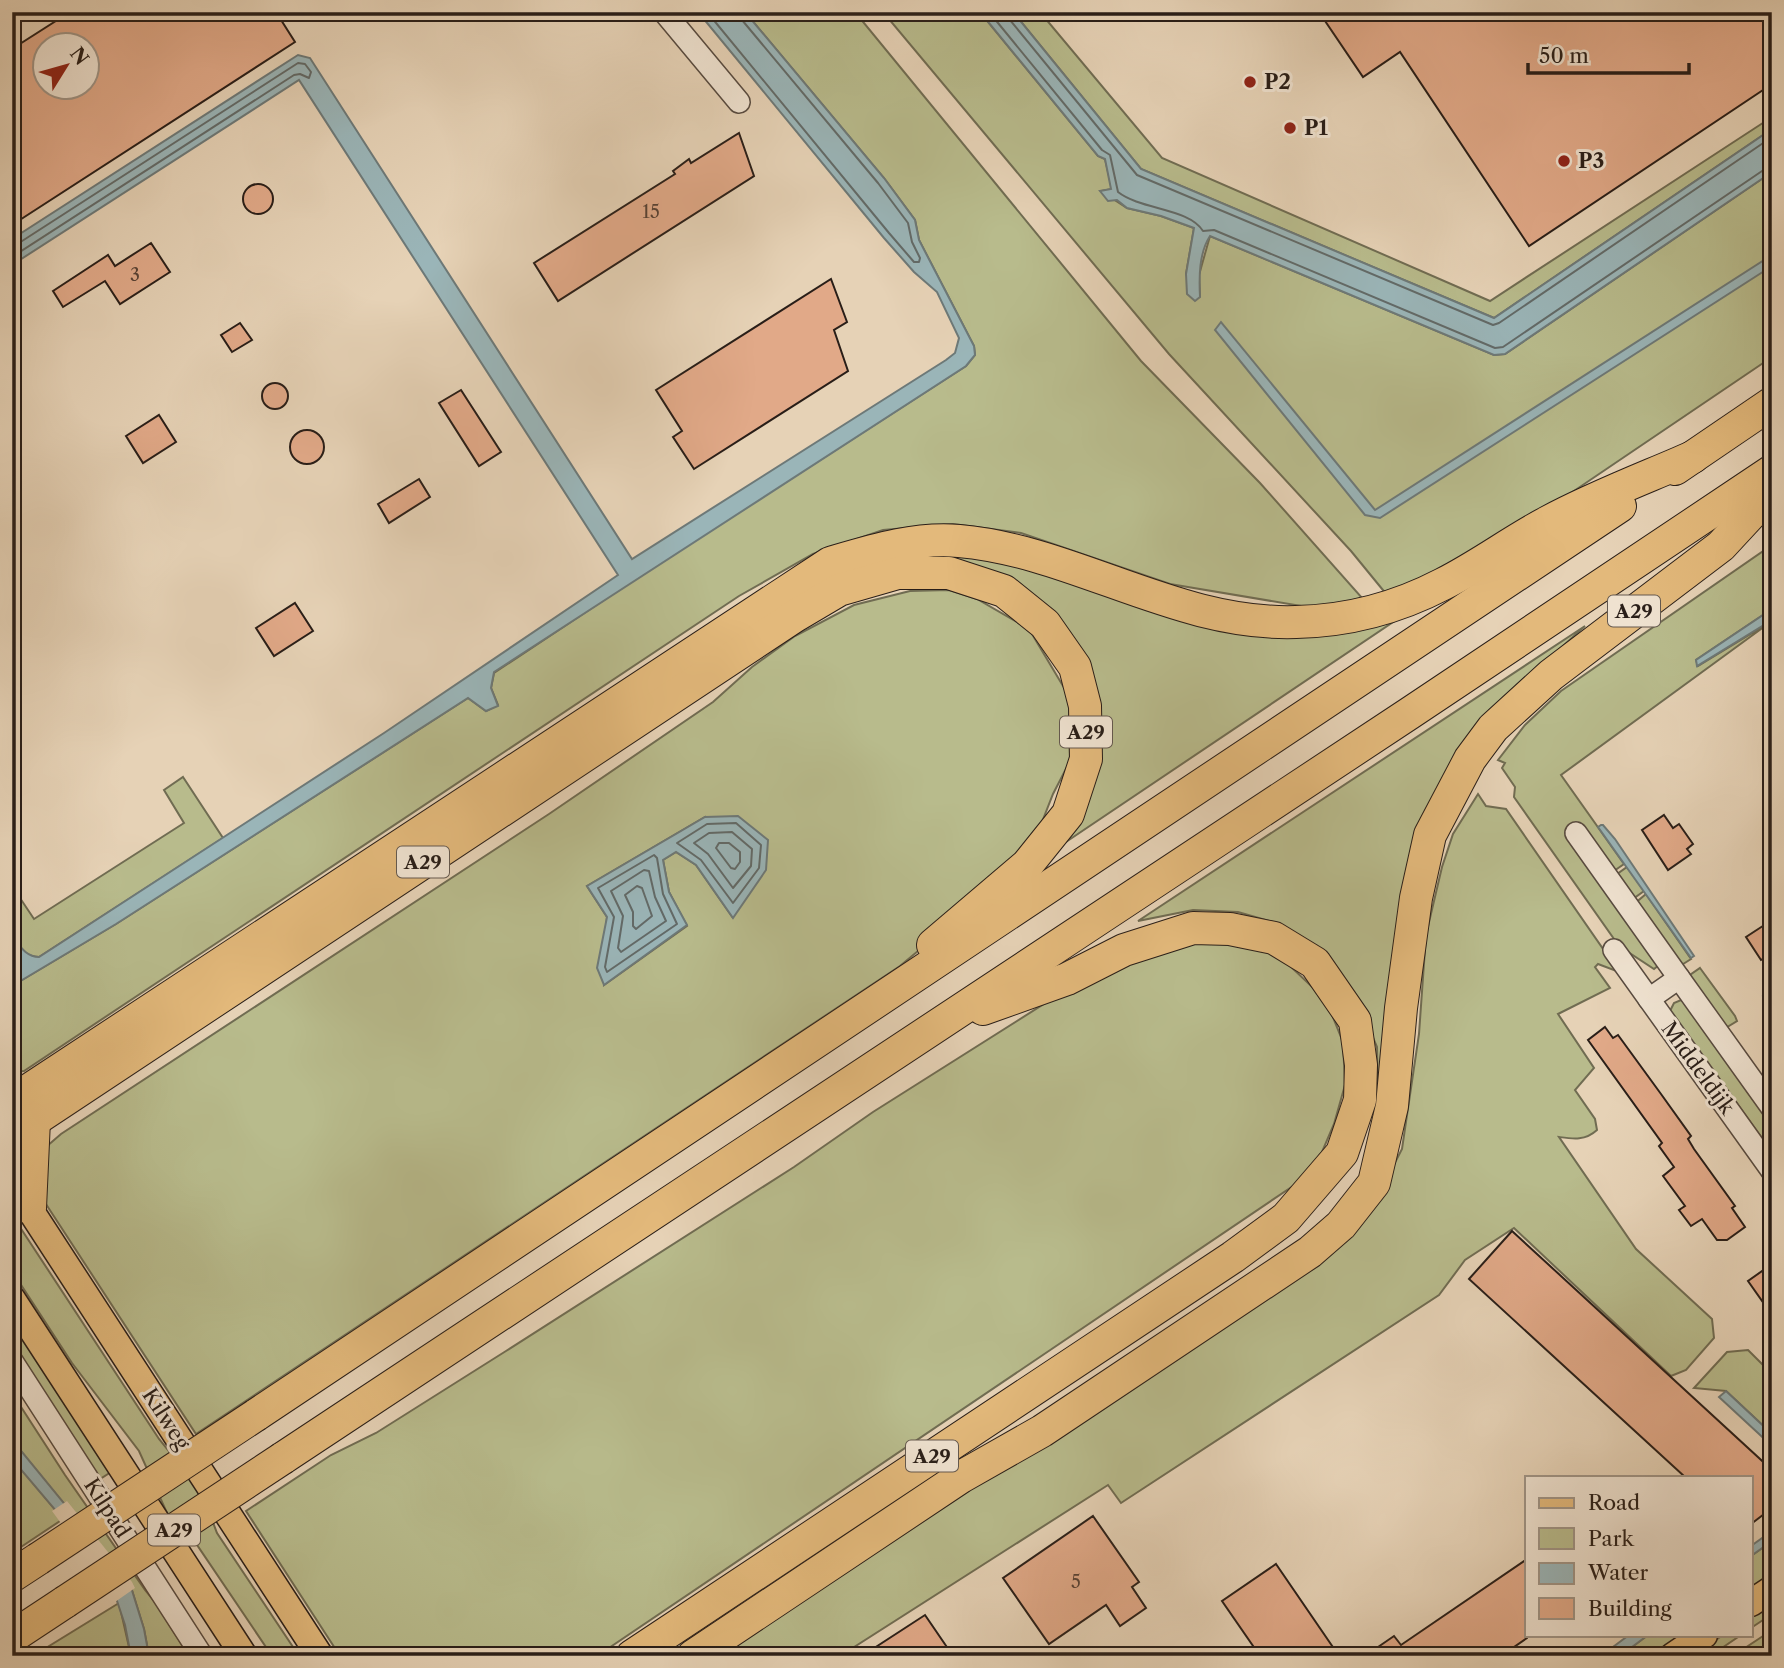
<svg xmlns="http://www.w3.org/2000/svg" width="1784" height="1668" viewBox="0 0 1784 1668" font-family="'Libre Caslon Text',serif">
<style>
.green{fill:#b8bb8c;stroke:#706c52;stroke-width:2;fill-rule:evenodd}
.water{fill:#9ab5b8;stroke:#6d7978;stroke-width:2}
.pier{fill:#e6d2b6}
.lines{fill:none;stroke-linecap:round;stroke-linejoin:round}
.shore{stroke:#626a68;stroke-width:2}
.stream{stroke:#6d7978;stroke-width:6}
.building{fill:#e1a988;stroke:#291e18;stroke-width:2;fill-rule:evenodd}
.minor-casing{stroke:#584b40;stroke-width:24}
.major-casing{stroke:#291e18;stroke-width:29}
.highway-casing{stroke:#291e18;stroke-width:34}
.minor{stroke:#efe2d0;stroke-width:21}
.major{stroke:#e3b97b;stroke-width:26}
.highway{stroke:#e3b97b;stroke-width:32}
.highway-bridge-casing{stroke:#291e18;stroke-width:34;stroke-linecap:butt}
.highway-bridge{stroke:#e3b97b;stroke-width:32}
.poi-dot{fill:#8f2418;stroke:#efe2d0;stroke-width:2.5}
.labels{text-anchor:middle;stroke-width:6;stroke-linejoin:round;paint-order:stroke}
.number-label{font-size:18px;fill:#574134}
.shield{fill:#efe2d0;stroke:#64594f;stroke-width:2}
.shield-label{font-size:19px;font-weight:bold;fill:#291e18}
.poi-label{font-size:21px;font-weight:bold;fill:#291e18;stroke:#efe2d0;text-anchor:start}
.street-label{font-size:21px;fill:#291e18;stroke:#efe2d0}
</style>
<rect width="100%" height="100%" fill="#e6d2b6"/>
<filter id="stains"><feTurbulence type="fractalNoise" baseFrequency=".00286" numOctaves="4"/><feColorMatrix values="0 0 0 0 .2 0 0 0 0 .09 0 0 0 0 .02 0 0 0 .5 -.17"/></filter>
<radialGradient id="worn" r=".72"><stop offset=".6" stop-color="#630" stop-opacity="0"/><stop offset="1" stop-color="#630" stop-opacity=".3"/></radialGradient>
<!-- green -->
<g class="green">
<polygon points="745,12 855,12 1141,361 1260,483 1363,599 1313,608 1170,584 1021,533 953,524 883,530 813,554 739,596 24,1071 12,1072 12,986 116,924 468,698 486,711 498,705 491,688 494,673 643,574 966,366 975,355 974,346 919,240 915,220 884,178"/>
<polygon points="883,12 980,12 1098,156 1105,159 1112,189 1101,191 1127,208 1161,216 1194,228 1186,274 1200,297 1199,275 1210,236 1494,355 1505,354 1772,172 1772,357 1568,495 1417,587 1387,595 1351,551 1169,354"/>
<polygon points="1013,12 1040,12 1162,158 1490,301 1772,117 1772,129 1494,318 1141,169"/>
<polygon points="1772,545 1772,609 1696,660 1698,666 1772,621 1561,775 1624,864 1611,873 1659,965 1654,969 1619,946 1514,797 1515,787 1502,768 1505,763 1498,760 1525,725 1561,691"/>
<polygon points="929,554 986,557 1178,614 1408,612 1054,850 1085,802 1081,655 928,561"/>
<path d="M949,590L977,599L1029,629L1069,696L1070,761L1053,794L1031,850L1002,881L900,966L196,1434L42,1198L46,1147L61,1134L549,814L713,702L752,667L795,636L854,605L910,591ZM705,817L733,918L696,865L676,852L663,860L669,892L687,926L604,985L605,938L607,917L587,886Z"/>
<polygon points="1585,626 1519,686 1459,757 1378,1101 1377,1047 1362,1012 1273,922 1238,912 1193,910 1138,921"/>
<path d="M183,777L223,838L39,957C6,957 12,908 12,886L34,919L184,823L164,790Z"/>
<path d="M1478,794L1486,806L1506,809L1619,972L1598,964L1595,967L1610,988L1558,1014L1594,1068L1575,1090L1595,1119L1597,1130C1585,1141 1573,1139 1559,1137L1636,1249L1712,1319L1714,1338L1686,1370L1671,1376L1514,1228L1465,1260L1439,1295L1121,1503L1108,1485L840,1656H711L1381,1190L1402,1149L1419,1034L1426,935L1442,867L1453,834Z"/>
<polygon points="1627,867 1644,891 1630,901 1613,877"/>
<polygon points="1646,894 1691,959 1680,966 1633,905"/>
<polygon points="1206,937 1254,943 1288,964 1326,1000 1343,1042 1345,1085 1334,1124 1322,1152 1299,1182 597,1656 340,1656 246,1511 331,1455 376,1433 506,1351 794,1167 873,1112 1104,966"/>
<polygon points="1700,968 1735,1016 1737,1021 1724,1029 1687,977"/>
<polygon points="1681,1000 1687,1002 1772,1114 1772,1152 1670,1011 1674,1003"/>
<polygon points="12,1215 159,1439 201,1491 217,1533 299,1656 272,1656 197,1545 167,1513 139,1451 72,1363 12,1271"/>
<polygon points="12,1318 111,1472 100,1479 12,1342"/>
<polygon points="1748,1350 1772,1374 1772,1434 1726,1391 1694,1388 1727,1352"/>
<polygon points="12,1393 65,1475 145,1590 155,1602 189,1656 149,1656 144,1629 130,1584 18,1448 12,1443"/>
<polygon points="18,1465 63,1519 12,1553 12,1469"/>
<polygon points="1772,1541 1772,1574 1751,1588 1751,1556"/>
<polygon points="1772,1602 1772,1614 1751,1628 1751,1616"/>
<polygon points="119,1603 131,1656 33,1656"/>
<polygon points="1772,1630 1772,1656 1733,1656"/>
<polygon points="1648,1635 1682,1635 1650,1656 1620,1656"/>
<polygon points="1723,1635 1741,1635 1710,1656 1693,1656"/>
</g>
<!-- water -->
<g class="water">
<path d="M698,12H745L884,178L915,220L919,240L974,346L975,355L966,366L494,672L491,688L498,706L486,711L468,698L116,924L12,986V936C20,946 26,957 39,957L384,733L618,575L299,80L12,265V239L298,55L310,58L632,559L946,360L955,353L959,338L937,292L914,272L884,238Z"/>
<path d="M980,12H1013L1141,169L1494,318L1772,129V172L1505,354L1494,355L1210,236C1199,253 1199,277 1200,297L1195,301L1187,294L1186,274L1194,228L1161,216L1127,208L1117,200L1108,201L1100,191L1111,189L1105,159L1098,156Z"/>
<polygon points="1772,255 1772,266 1380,518 1365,515 1215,330 1221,322 1375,510"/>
<polygon points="1772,609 1772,620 1697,666 1696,660"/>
<polygon points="738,816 768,840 766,870 733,918 696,865 676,852 663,860 669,892 687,925 604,985 597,968 607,917 587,886 705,817"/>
<polygon points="1601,825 1603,825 1615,839 1694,956 1691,958 1598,827"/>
<polygon points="1726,1391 1772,1434 1772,1446 1719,1397"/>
<polygon points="12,1443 18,1447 130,1584 144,1629 149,1656 131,1656 125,1625 113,1589 63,1519 18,1466 12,1469"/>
<polygon points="1772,1531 1772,1541 1751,1556 1751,1546"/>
<polygon points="1629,1635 1648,1635 1620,1656 1601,1656"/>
</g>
<!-- pier -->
<polygon class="pier" points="67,1501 132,1582 135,1588 115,1602 110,1590 52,1511"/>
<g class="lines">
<!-- shore -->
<g class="shore">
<polyline points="707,12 889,233 914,262 919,262 920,258 912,242 908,223 878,183 742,20 740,12"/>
<path d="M989,12L1102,150L1110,155L1118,192C1141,210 1189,208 1203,231L1214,230L1495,348L1503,347L1765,169L1772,167"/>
<polyline points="1008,12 1010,20 1137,175 1493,325 1499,323 1772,137"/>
<polyline points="12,244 19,243 298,63 305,64 311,72 309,78 300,74 294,75 12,257"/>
<polygon points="736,823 761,845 759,868 733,903 701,860 677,843 707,824"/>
<polygon points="732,832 752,849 751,866 733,888 708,854 694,843 709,833"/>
<polygon points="719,843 729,843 740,852 740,862 735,869 731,868 716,848"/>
<polygon points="654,855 657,858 663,894 677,924 607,972 605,967 614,917 598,888"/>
<polygon points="644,870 649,871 655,897 666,921 621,952 618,948 623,916 611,891"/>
<polygon points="637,886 642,888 652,916 636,929 633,926 633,912 625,895"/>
</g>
<!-- stream -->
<polyline class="stream" points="1765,996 1772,991"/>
</g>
<!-- building -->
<g class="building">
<path d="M70,12H276L295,42L12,225V49ZM46,46H88V88H46Z"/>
<polygon points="1319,12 1772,12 1772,84 1529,246 1400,52 1363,77"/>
<polygon points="739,133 754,176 558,301 534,263 675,174 673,171 689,159 691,163"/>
<circle cx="258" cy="199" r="15"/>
<polygon points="151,243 170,272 120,304 105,281 63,307 53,291 108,255 115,266"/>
<polygon points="831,279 847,322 834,330 848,371 694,469 673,437 682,431 656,390"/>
<polygon points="240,323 252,340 232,352 221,335"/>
<circle cx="275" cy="396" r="13"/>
<polygon points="461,390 501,452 479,466 439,403"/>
<polygon points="159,415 176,442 143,463 126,436"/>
<circle cx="307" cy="447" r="17"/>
<polygon points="419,479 430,497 389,523 378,504"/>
<polygon points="295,603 313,631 274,656 256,628"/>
<polygon points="1664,815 1673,828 1679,824 1693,844 1687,849 1691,854 1668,870 1642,830"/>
<polygon points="1772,920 1772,953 1761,960 1746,937"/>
<polygon points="1605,1027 1613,1038 1618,1035 1661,1094 1691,1136 1688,1139 1694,1149 1735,1206 1732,1208 1745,1227 1727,1240 1717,1240 1702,1219 1691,1226 1679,1210 1685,1206 1663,1176 1674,1167 1659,1146 1662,1143 1588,1040"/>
<polygon points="1512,1231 1772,1470 1772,1508 1751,1524 1751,1477 1685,1477 1469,1279"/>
<polygon points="1772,1264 1772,1315 1748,1281"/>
<polygon points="1093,1516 1139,1582 1132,1587 1146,1608 1120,1626 1106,1605 1049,1644 1003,1578"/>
<polygon points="1527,1559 1527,1638 1501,1656 1365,1656 1394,1636 1401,1645"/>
<polygon points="1276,1564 1339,1656 1260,1656 1222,1601"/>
<polygon points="925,1615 953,1656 862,1656"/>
</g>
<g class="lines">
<!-- minor casing -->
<g class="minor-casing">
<g id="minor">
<polyline points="664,12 739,102"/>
<polyline points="1576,833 1679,978"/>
<polyline points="1614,950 1772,1171"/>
<polyline points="1649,999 1679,978 1772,1108"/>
<polyline points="12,1361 202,1656"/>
</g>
</g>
<!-- major casing -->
<g class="major-casing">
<g id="major">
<polyline points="12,1182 320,1656"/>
<polyline points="12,1299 244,1656"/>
<polyline points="1751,1603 1772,1589"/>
<polyline points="1673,1656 1704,1635"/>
</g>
</g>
<!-- highway casing -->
<g class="highway-casing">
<g id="highway">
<polyline points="1675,469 1772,403"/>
<path d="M12,1101L830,563C871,551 915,537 959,541C1075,551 1177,626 1296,622C1348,621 1397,608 1443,584C1479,566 1512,541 1548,522C1594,497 1645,478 1693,457"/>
<polyline points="12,1135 795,616 839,590 898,573 949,573 1004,591 1045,624 1075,667 1085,706 1086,759 1068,814 1027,865 933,945"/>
<polyline points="30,1208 34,1120"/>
<polyline points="256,1415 1620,506"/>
<polyline points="283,1458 1410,713 1772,471"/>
<polyline points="12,1576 38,1559"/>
<polyline points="12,1637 65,1602"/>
<polyline points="632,1656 1233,1257 1286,1218 1342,1153 1360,1100 1361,1065 1355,1021 1315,963 1274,938 1230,929 1193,928 1124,950 1067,979 983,1009"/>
<polyline points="693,1656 961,1477 1042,1431 1310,1252 1341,1225 1374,1183 1392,1106 1401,1008 1416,898 1430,835 1470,759 1493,728 1551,675 1721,546 1772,491"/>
</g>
</g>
<!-- minor -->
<use href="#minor" class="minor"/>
<!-- major -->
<use href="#major" class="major"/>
<!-- highway -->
<use href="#highway" class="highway"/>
<!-- highway-bridge casing -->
<g class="highway-bridge-casing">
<g id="highway-bridge">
<polyline points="38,1559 256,1415"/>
<polyline points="65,1602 283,1458"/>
</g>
</g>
<!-- highway-bridge -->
<use href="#highway-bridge" class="highway-bridge"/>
</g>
<!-- markers -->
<g class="poi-dot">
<circle cx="1250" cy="82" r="7"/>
<circle cx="1290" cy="128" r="7"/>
<circle cx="1564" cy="161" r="7"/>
</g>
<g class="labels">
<!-- number labels -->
<g class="number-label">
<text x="651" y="218">15</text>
<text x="135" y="281">3</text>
<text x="1076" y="1588">5</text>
</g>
<!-- shield labels -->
<g class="shield">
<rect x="1608" y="595.5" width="52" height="31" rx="5"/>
<rect x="1060" y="716.5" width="52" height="31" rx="5"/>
<rect x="397" y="846.5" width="52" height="31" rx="5"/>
<rect x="906" y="1440.5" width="52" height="31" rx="5"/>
<rect x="148" y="1514.5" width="52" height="31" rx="5"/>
</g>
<g class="shield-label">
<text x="1634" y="618">A29</text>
<text x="1086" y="739">A29</text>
<text x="423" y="869">A29</text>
<text x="932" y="1463">A29</text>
<text x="174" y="1537">A29</text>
</g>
<!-- poi labels -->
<g class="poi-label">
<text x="1264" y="89">P2</text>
<text x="1304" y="135">P1</text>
<text x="1578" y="168">P3</text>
</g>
<!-- street labels -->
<g class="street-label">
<text transform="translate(1698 1068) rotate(54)" y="7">Middeldijk</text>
<text transform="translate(166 1419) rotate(57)" y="7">Kilweg</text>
<text transform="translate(107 1508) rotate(57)" y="7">Kilpad</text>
</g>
</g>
<!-- margin -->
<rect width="1784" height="1668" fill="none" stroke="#e6d2b6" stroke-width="42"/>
<rect x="14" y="14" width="1756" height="1640" fill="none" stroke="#291e18" stroke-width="3.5"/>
<rect x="21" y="21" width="1742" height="1626" fill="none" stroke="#291e18" stroke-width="2"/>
<!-- legend -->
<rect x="1525" y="1476" width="228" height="161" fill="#efe2d0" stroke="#a09486" stroke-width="2"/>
<rect x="1539" y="1498" width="35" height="10" fill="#e3b97b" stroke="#a09486" stroke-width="2"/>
<text x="1588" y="1510" font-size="21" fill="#291e18">Road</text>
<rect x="1539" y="1528" width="35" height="21" fill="#b8bb8c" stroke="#a09486" stroke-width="2"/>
<text x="1588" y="1546" font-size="21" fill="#291e18">Park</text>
<rect x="1539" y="1563" width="35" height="21" fill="#9ab5b8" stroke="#a09486" stroke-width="2"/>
<text x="1588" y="1580" font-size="21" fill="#291e18">Water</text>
<rect x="1539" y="1598" width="35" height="21" fill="#e1a988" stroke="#a09486" stroke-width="2"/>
<text x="1588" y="1616" font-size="21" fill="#291e18">Building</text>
<!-- north arrow -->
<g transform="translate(66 66) rotate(53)"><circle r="33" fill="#efe2d0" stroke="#a09486" stroke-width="2"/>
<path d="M0-5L12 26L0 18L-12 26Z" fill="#8f2418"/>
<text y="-10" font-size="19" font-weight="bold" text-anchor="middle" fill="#291e18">N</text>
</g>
<!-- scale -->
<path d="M1528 63v10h161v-10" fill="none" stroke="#291e18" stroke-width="3.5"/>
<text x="1539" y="63" font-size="21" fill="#291e18" stroke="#efe2d0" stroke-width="5" paint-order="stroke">50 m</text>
<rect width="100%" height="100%" filter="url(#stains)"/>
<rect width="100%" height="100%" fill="url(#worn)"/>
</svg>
